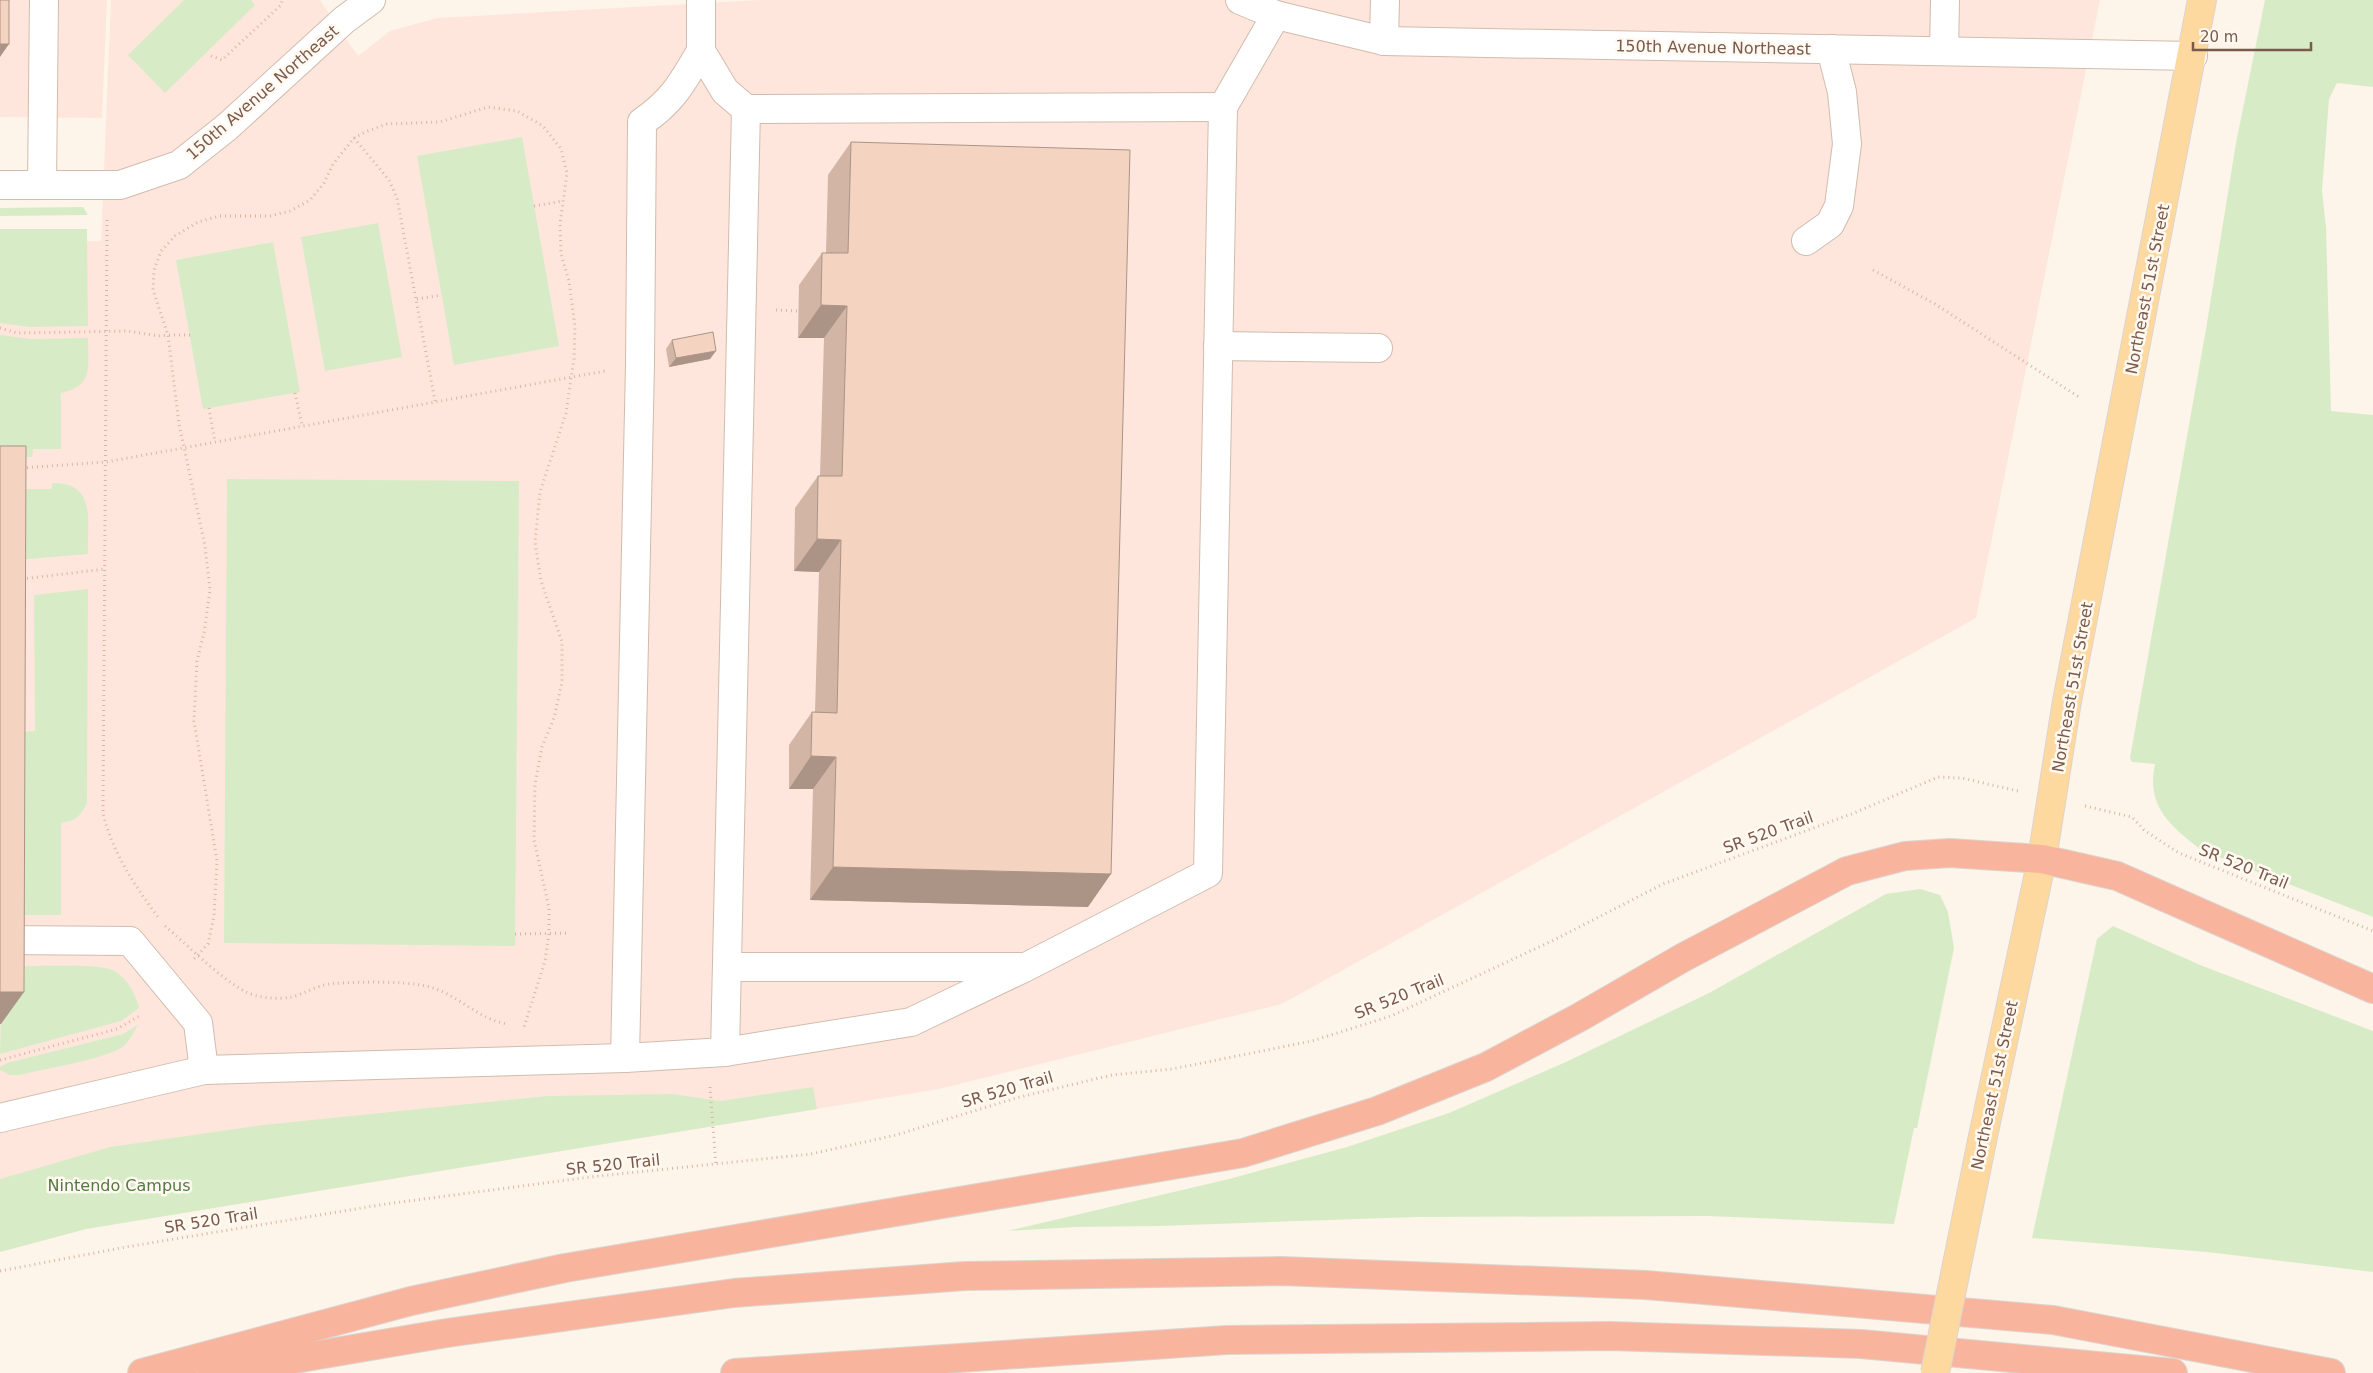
<svg xmlns="http://www.w3.org/2000/svg" width="2373" height="1373" viewBox="0 0 2373 1373" font-family="'DejaVu Sans',sans-serif">
<style>
.commercial{fill:#fee6dd}
.green{fill:#d7ecc6}
.lines{fill:none;stroke-linecap:round;stroke-linejoin:round}
.minor-casing{stroke:#d1bcad;stroke-width:30}
.major-casing{stroke:#dcd4d0;stroke-width:30}
.highway-casing{stroke:#dcd4d0;stroke-width:30}
.path{stroke:#dab6a2;stroke-width:3;stroke-dasharray:1 4;stroke-linecap:butt}
.minor{stroke:#fff;stroke-width:28}
.major{stroke:#fdd9a0;stroke-width:28}
.highway{stroke:#f9b49e;stroke-width:28}
.major-bridge-casing{stroke:#dcd4d0;stroke-width:30;stroke-linecap:butt}
.major-bridge{stroke:#fdd9a0;stroke-width:28}
.wall{fill:#d2b5a5}
.shaded-wall{fill:#ab9486}
.building{fill:#f4d3c0;stroke:#ab9486}
.labels{text-anchor:middle;stroke-width:5;stroke-linejoin:round;paint-order:stroke}
.street-label{font-size:16px;fill:#7a5a4b;stroke:#fff9f1}
.park-label{font-size:16px;fill:#527a3f;stroke:#fff9f1}
</style>
<rect width="100%" height="100%" fill="#fdf5e9"/>
<!-- commercial -->
<g class="commercial">
<polygon points="0,0 107,0 102,118 0,117"/>
<polygon points="111,0 320,0 358,56 390,31 437,18 760,0 2100,0 1976,618 1282,1004 939,1089 86,1229 0,1252 0,243 101,241"/>
</g>
<!-- green -->
<g class="green">
<polygon points="184,0 251,0 255,5 165,93 128,55"/>
<path d="M2265,0H2373V87L2337,83L2329,99L2322,191L2326,227L2331,411L2373,415V917L2201,850C2170,825 2146,807 2155,764L2132,762L2130,758L2206,329L2236,143Z"/>
<polygon points="522,137 559,346 454,365 417,156"/>
<polygon points="83,207 88,215 0,216 0,208"/>
<polygon points="378,223 402,357 325,371 301,237"/>
<polygon points="0,229 87,229 88,326 29,327 0,323"/>
<polygon points="273,242 300,392 203,409 176,260"/>
<path d="M0,335L31,339L88,338C88,367 94,386 61,393V449H33L32,457H4L0,461Z"/>
<polygon points="227,479 519,481 515,946 224,943"/>
<path d="M52,483C97,482 87,521 88,554L17,560L24,489H52Z"/>
<path d="M88,589L87,803C81,816 75,821 61,823V915H12L11,733L35,731L34,595Z"/>
<polygon points="1920,889 1940,895 1948,912 1954,948 1917,1128 1914,1128 1894,1224 1707,1216 1416,1217 1159,1226 1076,1227 1007,1231 1229,1179 1347,1147 1449,1113 1566,1062 1709,993 1886,894"/>
<polygon points="2113,926 2200,965 2373,1031 2373,1272 2207,1252 2032,1238 2097,939"/>
<path d="M2,967C24,967 98,962 114,971C128,979 135,993 139,1008L121,1021L0,1054Z"/>
<path d="M138,1025C133,1033 128,1045 119,1049C95,1061 47,1068 20,1075H10L0,1070V1067L7,1063L123,1034Z"/>
<polygon points="813,1087 817,1109 86,1229 0,1252 0,1179 110,1147 263,1125 547,1096 672,1094 721,1101"/>
</g>
<g class="lines">
<!-- minor casing -->
<g class="minor-casing">
<g id="minor">
<polyline points="701,0 701,51 725,91 746,109 1223,107"/>
<polyline points="1240,0 1276,15 1384,41 2193,56"/>
<polyline points="1384,41 1385,0"/>
<polyline points="1944,51 1945,0"/>
<polyline points="0,185 120,185 179,165 227,127 344,20 371,0"/>
<polyline points="42,185 44,0"/>
<polyline points="1806,241 1830,224 1839,206 1847,144 1842,92 1831,49"/>
<polyline points="1218,346 1378,348"/>
<polyline points="2,940 130,941 198,1023 204,1070"/>
<polyline points="728,967 1019,967"/>
<polyline points="725,1052 746,109"/>
<path d="M625,1058L640,364L642,122C673,101 682,83 701,51"/>
<polyline points="0,1118 204,1070 625,1058 725,1052 911,1022 1026,967 1208,873 1223,107 1276,15"/>
</g>
</g>
<!-- major casing -->
<g class="major-casing">
<polyline id="major" points="1982,1141 2042,859 2067,701 2202,0"/>
</g>
<!-- highway casing -->
<g class="highway-casing">
<g id="highway">
<polyline points="142,1373 411,1301 565,1268 1243,1153 1377,1111 1486,1067 1580,1017 1684,957 1847,871 1905,856 1950,853 2042,859 2117,876 2373,989"/>
<polyline points="212,1373 447,1333 734,1293 965,1276 1281,1271 1646,1285 2053,1320 2331,1373"/>
<polyline points="735,1373 1227,1340 1610,1336 1861,1344 2173,1373"/>
</g>
</g>
<!-- path -->
<g class="path">
<polyline points="211,56 222,60 281,5 282,0"/>
<polyline points="354,138 389,180 397,198 435,401"/>
<polyline points="534,206 563,201"/>
<path d="M107,220L103,813C112,852 135,886 158,917"/>
<polyline points="1873,270 1935,304 2079,397"/>
<polyline points="417,299 441,295"/>
<polyline points="776,310 798,311"/>
<polyline points="0,328 17,333 128,331 158,336 168,335 179,424 205,546 210,590 204,633 197,661 194,721 217,861 214,916 208,944 192,961"/>
<polyline points="190,335 168,335 153,290 154,270 161,251 175,236 198,222 219,216 270,216 290,211 310,200 324,183 333,164 354,138 365,132 387,124 440,122 488,107 517,111 543,126 561,149 567,173 560,224 561,254 569,281 575,326 574,359 566,413 540,492 535,542 541,581 562,642 562,682 554,718 542,747 535,784 534,840 549,908 549,933 545,961 524,1027"/>
<polyline points="295,393 302,425"/>
<polyline points="209,408 215,442"/>
<polyline points="22,468 106,462 605,371"/>
<polyline points="22,579 105,569"/>
<polyline points="2085,806 2132,817 2144,830 2179,853 2373,931"/>
<path d="M165,926C190,947 215,974 244,991C257,998 278,1000 292,997C303,994 313,988 324,985C344,981 406,981 426,986C457,993 477,1019 507,1024"/>
<polyline points="515,934 570,933"/>
<polyline points="0,1060 117,1029 141,1015"/>
<polyline points="710,1087 716,1166"/>
<polyline points="0,1271 126,1247 386,1204 590,1177 811,1154 896,1135 1016,1098 1112,1075 1172,1069 1312,1041 1391,1016 1554,940 1663,884 1854,813 1938,777 1962,778 2018,791"/>
</g>
<!-- minor -->
<use href="#minor" class="minor"/>
<!-- major -->
<use href="#major" class="major"/>
<!-- highway -->
<use href="#highway" class="highway"/>
<!-- major-bridge casing -->
<g class="major-bridge-casing">
<polyline id="major-bridge" points="1935,1373 1982,1141"/>
</g>
<!-- major-bridge -->
<use href="#major-bridge" class="major-bridge"/>
</g>
<!-- wall -->
<g class="wall">
<polygon points="851,142 1088,907 810,900 813,789 789,789 789,745 812,712 815,712 819,572 794,571 795,508 818,476 820,476 824,338 798,338 799,285 822,253 826,253 828,175"/>
<polygon points="672,340 710,359 669,367 666,349"/>
</g>
<!-- shaded-wall -->
<g class="shaded-wall">
<polygon points="0,44 9,44 0,57"/>
<polygon points="821,305 847,306 824,338 798,338"/>
<polygon points="716,351 710,359 669,367 676,358"/>
<polygon points="817,539 841,540 819,572 794,571"/>
<polygon points="811,756 836,757 813,789 789,789"/>
<polygon points="833,867 1111,874 1088,907 810,900"/>
<polygon points="0,992 24,992 1,1024 0,1024"/>
</g>
<!-- building -->
<g class="building">
<rect x="0" y="0" width="9" height="44"/>
<polygon points="851,142 1130,150 1111,874 833,867 836,757 811,756 812,712 837,713 841,540 817,539 818,476 842,476 847,306 821,305 822,253 848,253"/>
<polygon points="713,332 716,351 676,358 672,340"/>
<polygon points="0,446 26,446 24,992 0,992"/>
</g>
<g class="labels">
<!-- street labels -->
<g class="street-label">
<text transform="translate(1713 47) rotate(1)" y="6">150th Avenue Northeast</text>
<text transform="translate(262 92) rotate(-41)" y="6">150th Avenue Northeast</text>
<text transform="translate(2147 289) rotate(-79)" y="6">Northeast 51st Street</text>
<text transform="translate(2072 687) rotate(-80)" y="6">Northeast 51st Street</text>
<text transform="translate(1768 832) rotate(-20)" y="6">SR 520 Trail</text>
<text transform="translate(2244 866) rotate(22)" y="6">SR 520 Trail</text>
<text transform="translate(1399 996) rotate(-22)" y="6">SR 520 Trail</text>
<text transform="translate(1994 1085) rotate(-78)" y="6">Northeast 51st Street</text>
<text transform="translate(1007 1089) rotate(-16)" y="6">SR 520 Trail</text>
<text transform="translate(613 1164) rotate(-6)" y="6">SR 520 Trail</text>
<text transform="translate(211 1220) rotate(-9)" y="6">SR 520 Trail</text>
</g>
<!-- park labels -->
<g class="park-label">
<text x="119" y="1191">Nintendo Campus</text>
</g>
</g>
<!-- scale -->
<path d="M2193 42v8h118v-8" fill="none" stroke="#7a5a4b" stroke-width="2.5"/>
<text x="2200" y="42" font-size="15" fill="#7a5a4b" stroke="#fff9f1" stroke-width="4" paint-order="stroke">20 m</text>
</svg>
